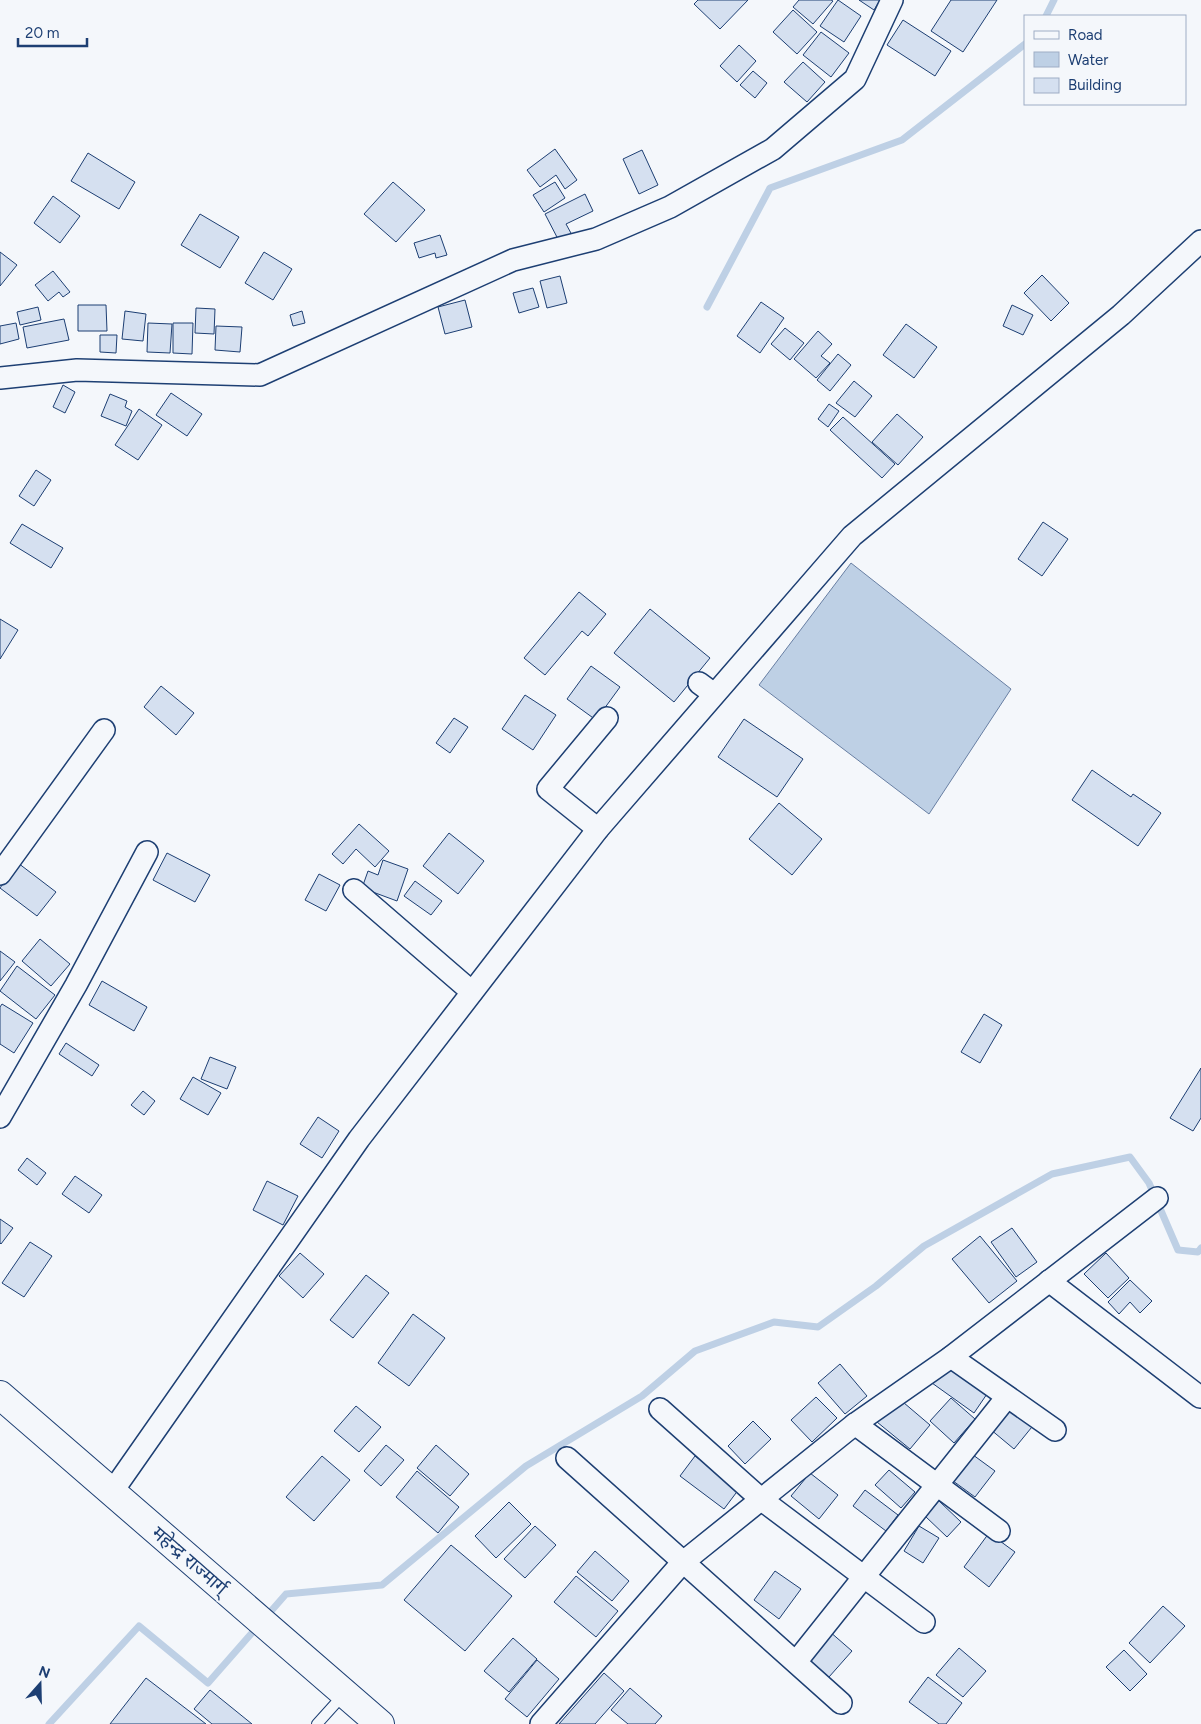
<svg xmlns="http://www.w3.org/2000/svg" width="1201" height="1724" viewBox="0 0 1201 1724" font-family="Figtree,'Noto Sans Devanagari',sans-serif">
<style>
.water{fill:#bed0e5;stroke:#687fa3}
.lines{fill:none;stroke-linecap:round;stroke-linejoin:round}
.stream{stroke:#bed0e5;stroke-width:7}
.building{fill:#d5e0f0;stroke:#1d3f73}
.service-casing{stroke:#1d3f73;stroke-width:12}
.minor-casing{stroke:#1d3f73;stroke-width:24}
.trunk-casing{stroke:#1d3f73;stroke-width:30}
.service{stroke:#f4f7fb;stroke-width:10}
.minor{stroke:#f4f7fb;stroke-width:21}
.trunk{stroke:#f4f7fb;stroke-width:28}
.labels{text-anchor:middle;stroke-width:4;stroke-linejoin:round;paint-order:stroke}
.street-label{font-size:19px;fill:#1d3f73;stroke:#f4f7fb}
</style>
<rect width="100%" height="100%" fill="#f4f7fb"/>
<!-- water -->
<polygon class="water" points="851,563 1011,689 929,814 759,685"/>
<g class="lines">
<!-- stream -->
<g class="stream">
<polyline points="1046,16 1054,0"/>
<polyline points="707,307 770,188 902,140 1025,44"/>
<polyline points="265,1618 286,1594 382,1585 526,1466 642,1396 695,1351 774,1322 818,1327 876,1286 924,1246 1052,1174 1130,1157 1149,1183 1178,1250 1198,1252 1201,1248"/>
<polyline points="49,1724 139,1626 208,1683 258,1626"/>
</g>
</g>
<!-- building -->
<g class="building">
<polygon points="698,0 748,0 720,29 694,4"/>
<polygon points="799,0 831,0 833,1 813,24 793,7"/>
<polygon points="838,0 861,16 844,42 820,26"/>
<polygon points="859,0 880,0 874,10"/>
<polygon points="951,0 997,0 963,52 931,31"/>
<polygon points="793,10 817,32 797,54 773,32"/>
<polygon points="903,20 951,51 935,76 887,45"/>
<polygon points="821,32 849,53 831,77 803,55"/>
<polygon points="739,45 756,61 737,82 720,66"/>
<polygon points="803,62 825,82 807,102 784,82"/>
<polygon points="753,71 767,83 755,98 740,85"/>
<polygon points="555,149 577,180 565,189 556,175 540,187 527,170"/>
<polygon points="642,150 658,185 639,194 623,159"/>
<polygon points="88,153 135,182 119,209 71,181"/>
<polygon points="393,182 425,210 396,242 364,214"/>
<polygon points="555,182 565,198 544,212 533,195"/>
<polygon points="585,194 593,211 566,224 572,235 559,241 545,214"/>
<polygon points="53,196 80,216 60,243 34,223"/>
<polygon points="200,214 239,237 220,268 181,245"/>
<polygon points="440,235 447,255 436,258 435,253 419,258 414,243"/>
<polygon points="0,252 17,265 0,286"/>
<polygon points="264,252 292,269 273,300 245,283"/>
<polygon points="53,271 70,292 63,297 59,292 48,301 35,285"/>
<polygon points="1042,275 1069,303 1051,321 1024,293"/>
<polygon points="560,276 567,303 547,308 540,281"/>
<polygon points="533,288 539,307 519,313 513,293"/>
<polygon points="465,300 472,327 445,334 438,307"/>
<polygon points="761,302 784,318 760,353 737,336"/>
<polygon points="78,305 106,305 107,331 78,331"/>
<polygon points="1012,305 1033,315 1023,335 1003,326"/>
<polygon points="38,307 41,320 20,325 17,312"/>
<polygon points="196,308 215,309 214,334 195,333"/>
<polygon points="125,311 146,314 143,341 122,339"/>
<polygon points="302,311 305,323 293,326 290,315"/>
<polygon points="64,319 69,340 27,348 23,327"/>
<polygon points="16,323 19,339 0,344 0,326"/>
<polygon points="148,323 172,324 170,353 147,352"/>
<polygon points="173,323 193,323 192,354 173,353"/>
<polygon points="906,324 937,347 914,378 883,355"/>
<polygon points="216,326 242,327 240,352 215,350"/>
<polygon points="785,328 804,343 790,360 771,344"/>
<polygon points="818,331 832,344 821,356 830,363 816,378 794,359"/>
<polygon points="100,335 117,335 116,353 100,352"/>
<polygon points="838,354 851,365 830,391 817,380"/>
<polygon points="854,381 872,396 855,417 836,403"/>
<polygon points="63,385 75,392 65,413 53,407"/>
<polygon points="171,393 202,414 187,436 156,415"/>
<polygon points="110,394 127,401 125,407 132,411 126,426 101,416"/>
<polygon points="829,404 839,411 828,427 818,419"/>
<polygon points="139,409 162,425 138,460 115,445"/>
<polygon points="897,414 923,437 898,465 872,442"/>
<polygon points="843,417 895,464 882,478 830,430"/>
<polygon points="36,470 51,480 34,506 19,496"/>
<polygon points="1043,522 1068,539 1042,576 1018,559"/>
<polygon points="22,524 63,548 51,568 10,543"/>
<polygon points="579,592 606,614 588,636 582,631 545,675 524,658"/>
<polygon points="650,609 710,658 674,702 614,653"/>
<polygon points="0,619 18,630 0,659"/>
<polygon points="591,666 620,687 596,720 567,699"/>
<polygon points="161,686 194,713 176,735 144,707"/>
<polygon points="525,695 556,715 533,750 502,729"/>
<polygon points="454,718 468,727 450,753 436,743"/>
<polygon points="744,719 803,759 777,797 718,757"/>
<polygon points="1092,770 1131,797 1133,794 1161,813 1138,846 1072,800"/>
<polygon points="779,803 822,839 792,875 749,839"/>
<polygon points="359,824 389,851 375,867 356,849 343,864 332,854"/>
<polygon points="449,833 484,861 458,894 423,866"/>
<polygon points="167,853 210,875 195,902 153,880"/>
<polygon points="383,860 408,869 397,901 362,888 368,871 378,875"/>
<polygon points="18,863 56,892 37,916 0,888"/>
<polygon points="319,874 340,885 326,911 305,900"/>
<polygon points="415,881 442,901 431,915 404,896"/>
<polygon points="40,939 70,964 51,986 22,961"/>
<polygon points="0,951 15,962 0,981"/>
<polygon points="17,966 55,995 36,1019 0,991"/>
<polygon points="102,981 147,1007 134,1031 89,1005"/>
<polygon points="2,1004 33,1023 14,1053 0,1044 0,1007"/>
<polygon points="984,1014 1002,1025 980,1063 961,1052"/>
<polygon points="66,1043 99,1065 92,1076 59,1054"/>
<polygon points="210,1057 236,1067 227,1089 201,1079"/>
<polygon points="1201,1068 1201,1118 1193,1131 1170,1118"/>
<polygon points="193,1077 221,1093 208,1115 180,1099"/>
<polygon points="143,1091 155,1101 144,1115 131,1105"/>
<polygon points="318,1117 339,1131 322,1158 300,1144"/>
<polygon points="27,1158 46,1173 37,1185 18,1170"/>
<polygon points="75,1176 102,1195 89,1213 62,1194"/>
<polygon points="267,1181 298,1196 283,1225 253,1210"/>
<polygon points="0,1219 13,1228 1,1244 0,1243"/>
<polygon points="1012,1228 1037,1262 1016,1277 991,1242"/>
<polygon points="980,1236 1017,1281 989,1303 952,1259"/>
<polygon points="30,1242 52,1256 24,1297 2,1283"/>
<polygon points="300,1253 324,1274 303,1298 279,1276"/>
<polygon points="1106,1253 1129,1278 1108,1298 1084,1274"/>
<polygon points="366,1275 389,1293 353,1338 330,1320"/>
<polygon points="1130,1280 1152,1301 1140,1313 1130,1302 1119,1314 1108,1302"/>
<polygon points="413,1314 445,1338 409,1386 378,1363"/>
<polygon points="947,1362 989,1391 974,1413 932,1383"/>
<polygon points="840,1364 867,1396 845,1414 818,1383"/>
<polygon points="816,1397 837,1418 812,1442 791,1420"/>
<polygon points="897,1397 930,1425 910,1449 877,1422"/>
<polygon points="951,1398 975,1419 954,1443 930,1421"/>
<polygon points="1012,1403 1036,1422 1014,1449 990,1429"/>
<polygon points="356,1406 381,1427 359,1452 334,1431"/>
<polygon points="753,1421 771,1439 745,1464 728,1446"/>
<polygon points="386,1445 404,1460 381,1486 364,1471"/>
<polygon points="436,1445 469,1474 450,1496 417,1468"/>
<polygon points="969,1452 995,1471 975,1497 949,1478"/>
<polygon points="322,1456 350,1480 314,1521 286,1497"/>
<polygon points="695,1456 739,1489 724,1509 680,1476"/>
<polygon points="889,1470 915,1492 901,1508 875,1485"/>
<polygon points="417,1471 459,1507 438,1533 396,1497"/>
<polygon points="810,1473 838,1495 819,1519 791,1496"/>
<polygon points="865,1490 898,1515 886,1531 853,1506"/>
<polygon points="939,1501 961,1522 947,1537 925,1516"/>
<polygon points="509,1502 531,1524 496,1558 475,1536"/>
<polygon points="535,1526 556,1545 525,1578 504,1559"/>
<polygon points="919,1526 939,1538 923,1563 904,1551"/>
<polygon points="989,1533 1015,1552 989,1587 964,1567"/>
<polygon points="451,1545 512,1596 465,1651 404,1600"/>
<polygon points="595,1551 629,1581 612,1601 577,1572"/>
<polygon points="775,1571 801,1589 779,1619 754,1600"/>
<polygon points="576,1576 618,1611 596,1637 554,1602"/>
<polygon points="1163,1606 1185,1626 1150,1663 1129,1643"/>
<polygon points="829,1631 852,1651 829,1677 806,1659"/>
<polygon points="513,1638 537,1659 509,1692 484,1671"/>
<polygon points="959,1648 986,1671 963,1697 936,1675"/>
<polygon points="1124,1650 1147,1674 1130,1691 1106,1667"/>
<polygon points="537,1660 559,1679 527,1717 505,1699"/>
<polygon points="604,1673 624,1691 595,1724 559,1724"/>
<polygon points="928,1677 962,1703 946,1724 939,1724 909,1702"/>
<polygon points="146,1678 206,1724 110,1724"/>
<polygon points="630,1688 662,1716 655,1724 628,1724 611,1710"/>
<polygon points="210,1690 252,1724 212,1724 194,1709"/>
</g>
<g class="lines">
<!-- service casing -->
<g class="service-casing">
<polyline id="service" points="317,1724 344,1694"/>
</g>
<!-- minor casing -->
<g class="minor-casing">
<g id="minor">
<polyline points="0,378 77,370 260,375 513,260 596,239 670,207 773,149 855,79 892,0"/>
<polyline points="699,683 714,694"/>
<polyline points="598,829 548,789 607,718"/>
<polyline points="0,874 104,730"/>
<polyline points="354,890 472,992"/>
<polyline points="0,1117 76,985 147,852"/>
<polyline points="1049,1281 1200,1397"/>
<polyline points="951,1357 1055,1430"/>
<polyline points="660,1409 762,1500 924,1622"/>
<polyline points="855,1424 999,1531"/>
<polyline points="567,1458 841,1703"/>
<polyline points="112,1492 359,1139 598,829 852,536 1121,315 1201,241"/>
<polyline points="796,1662 1007,1397"/>
<polyline points="541,1724 682,1563 855,1424 951,1357 1157,1198"/>
</g>
</g>
<!-- trunk casing -->
<g class="trunk-casing">
<polyline id="trunk" points="0,1395 380,1724"/>
</g>
<!-- service -->
<use href="#service" class="service"/>
<!-- minor -->
<use href="#minor" class="minor"/>
<!-- trunk -->
<use href="#trunk" class="trunk"/>
</g>
<g class="labels">
<!-- street labels -->
<g class="street-label">
<text transform="translate(190 1560) rotate(41)" y="7">महेन्द्र राज्मार्ग्</text>
</g>
</g>
<!-- legend -->
<rect x="1024" y="15" width="162" height="90" fill="#f4f7fb" stroke="#9eadc5"/>
<rect x="1034" y="31" width="25" height="8" fill="#f4f7fb" stroke="#9eadc5"/>
<text x="1068" y="40" font-size="15" fill="#1d3f73">Road</text>
<rect x="1034" y="52" width="25" height="15" fill="#bed0e5" stroke="#9eadc5"/>
<text x="1068" y="65" font-size="15" fill="#1d3f73">Water</text>
<rect x="1034" y="78" width="25" height="15" fill="#d5e0f0" stroke="#9eadc5"/>
<text x="1068" y="90" font-size="15" fill="#1d3f73">Building</text>
<!-- north arrow -->
<g transform="translate(40 1684) rotate(20)" stroke="#f4f7fb" stroke-width="4" paint-order="stroke">
<path d="M0-4L9 19L0 12L-9 19Z" fill="#1d3f73"/>
<text y="-8" font-size="14" font-weight="bold" text-anchor="middle" fill="#1d3f73">N</text>
</g>
<!-- scale -->
<path d="M18 38v8h69v-8" fill="none" stroke="#1d3f73" stroke-width="2.5"/>
<text x="25" y="38" font-size="15" fill="#1d3f73" stroke="#f4f7fb" stroke-width="4" paint-order="stroke">20 m</text>
</svg>
